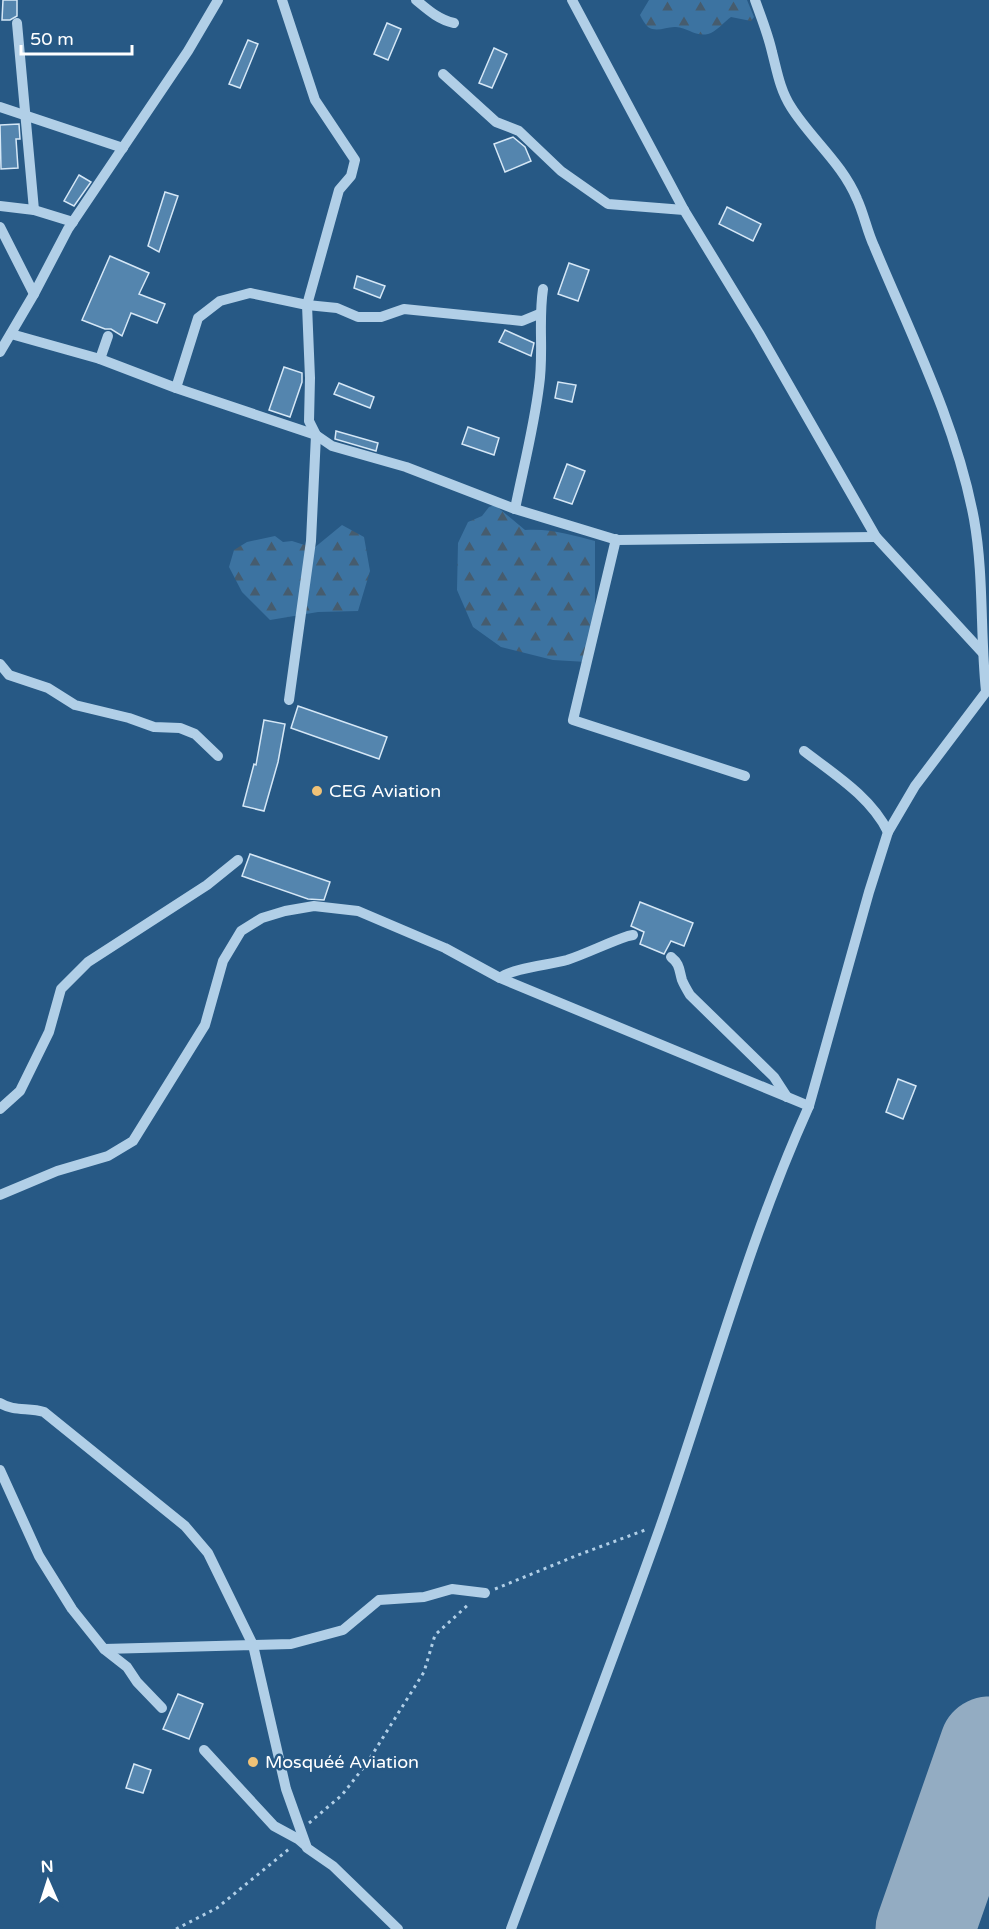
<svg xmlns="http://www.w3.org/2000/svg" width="989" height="1929" viewBox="0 0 989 1929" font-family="'Varela Round',sans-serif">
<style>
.forest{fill:url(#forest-firs)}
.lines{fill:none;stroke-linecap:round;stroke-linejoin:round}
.runway{stroke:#93acc2;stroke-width:99}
.building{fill:#5485ae;stroke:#d5e7f6;stroke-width:1.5}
.path{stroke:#b1cfe7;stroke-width:3;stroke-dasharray:3 4.5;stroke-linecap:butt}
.minor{stroke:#b1cfe7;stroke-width:10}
.poi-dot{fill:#f0c277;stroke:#275985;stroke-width:2}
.labels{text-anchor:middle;stroke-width:5;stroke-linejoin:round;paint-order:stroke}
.poi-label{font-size:18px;fill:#fff;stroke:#275985;text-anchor:start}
</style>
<defs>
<pattern id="forest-firs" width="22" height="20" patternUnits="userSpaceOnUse" patternTransform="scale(1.5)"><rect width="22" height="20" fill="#3c73a1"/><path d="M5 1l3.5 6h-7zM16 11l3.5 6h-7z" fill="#465c6e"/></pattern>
</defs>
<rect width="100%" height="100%" fill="#275985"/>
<!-- forest -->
<g class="forest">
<path d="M649,0H747L754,17L751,21L731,17C724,22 716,32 708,34C696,37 688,28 676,27C667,26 657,33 648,27C645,24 642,19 640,15Z"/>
<path d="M495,505L525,530C550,528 572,535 595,541V631L587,662L553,660L501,647L473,627L457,590L458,543L468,522L482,516L489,507Z"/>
<polygon points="342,525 364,537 370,571 358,611 318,612 270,620 242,592 229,567 234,550 247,542 275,536 283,542 292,541 314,548"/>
</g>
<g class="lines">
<!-- runway -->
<polyline class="runway" points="925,1929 989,1746"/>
</g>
<!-- building -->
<g class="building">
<polygon points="3,0 17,0 17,16 10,20 2,20"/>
<polygon points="387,23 401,29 388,60 374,54"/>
<polygon points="248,40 258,44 240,88 229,84"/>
<polygon points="494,48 507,54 492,88 479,83"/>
<polygon points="19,124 20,139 16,139 18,168 1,169 0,125"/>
<polygon points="513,137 525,147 531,161 505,172 494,144"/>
<polygon points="79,175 91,182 74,206 64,201"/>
<polygon points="165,192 178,196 159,252 148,246"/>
<polygon points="727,207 761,224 753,241 719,224"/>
<polygon points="110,256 149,273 139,294 165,304 157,323 131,313 122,336 111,329 105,329 82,320"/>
<polygon points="569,263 589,270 578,301 558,294"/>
<polygon points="357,276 385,286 380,298 354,288"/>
<polygon points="505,330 534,343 531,356 499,342"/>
<polygon points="284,367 302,373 302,382 290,417 269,410"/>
<polygon points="558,382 576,385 572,402 555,398"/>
<polygon points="339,383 374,397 370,408 334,394"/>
<polygon points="468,427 499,438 494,455 462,444"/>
<polygon points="336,431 378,443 376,451 335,439"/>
<polygon points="567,464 585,471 572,504 554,498"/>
<polygon points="298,706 387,737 379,759 291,728"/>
<polygon points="264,720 285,724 278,762 264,811 243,806 254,764 256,765"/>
<polygon points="250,854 330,882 324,900 308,899 242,876"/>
<polygon points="640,902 693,923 684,946 671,941 664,954 640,944 644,932 631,926"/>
<polygon points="898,1079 916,1086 903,1119 886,1112"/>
<polygon points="178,1694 203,1704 189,1739 163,1729"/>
<polygon points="134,1764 151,1770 143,1793 126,1788"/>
</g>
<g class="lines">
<!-- path -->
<g class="path">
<polyline points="495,1589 578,1555 645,1530"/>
<polyline points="309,1823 342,1795 367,1763 424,1672 435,1635 469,1604"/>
<polyline points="176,1929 217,1908 289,1849"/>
</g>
<!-- minor -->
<g class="minor">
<polyline points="282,0 315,100 355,160 351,176 339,190 307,305 310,378 309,421 316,435 311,541 289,700"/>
<path d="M416,0C428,10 439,20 454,23"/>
<polyline points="572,0 684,210 759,333 876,537 982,652"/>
<path d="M755,0C761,17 768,34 772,52C777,71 780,90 791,107C811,139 842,163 857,199C864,214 867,231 874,246C911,335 956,423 974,519C984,575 980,634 986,691"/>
<polyline points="17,23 34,210"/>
<polyline points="443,74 496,122 519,131 561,171 608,204 684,210"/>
<polyline points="0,107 123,148"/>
<polyline points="0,206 34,210 73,222"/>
<polyline points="0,227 34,294"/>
<polyline points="11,334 100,359 176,388 316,435 332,446 406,467 515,509 617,540 876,537"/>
<polyline points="0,352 34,294 68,229 188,51 218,0"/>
<polyline points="100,359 108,336"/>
<polyline points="176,388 198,318 220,301 250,293 307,305 337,308 358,317 381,317 404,309 522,321 539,314"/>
<path d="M515,509C523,469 534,427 539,386C544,354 538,322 543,289"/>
<polyline points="616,539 573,720 745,776"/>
<polyline points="0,664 9,675 48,688 75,705 129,718 154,727 180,728 195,734 218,756"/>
<path d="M804,751C834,774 871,797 888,832"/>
<path d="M671,957C680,964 679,970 682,980C684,985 687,990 690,995L774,1077L787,1097"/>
<path d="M500,978C513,968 549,965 567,960C588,953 607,943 628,936L633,935"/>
<polyline points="0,1109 20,1091 49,1032 61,989 88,962 207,885 238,860"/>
<polyline points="0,1195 57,1171 108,1156 133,1141 205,1025 223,961 241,931 262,918 285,911 314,906 358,911 445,948 500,978 809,1106"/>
<path d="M0,1403C14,1412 29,1407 44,1412L185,1526L208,1553L253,1645L291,1644L343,1630L379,1600L424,1597L452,1589L485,1593"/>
<polyline points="0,1470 39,1556 72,1609 104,1649 253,1645 286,1789 307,1848 333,1866 398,1929"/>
<polyline points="104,1649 127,1667 137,1682 162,1708"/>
<polyline points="204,1750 274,1826 298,1839 305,1845"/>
<path d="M511,1929C561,1794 613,1660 661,1525C710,1385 748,1241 809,1106L869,892L888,832L915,786L989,688"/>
</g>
</g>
<!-- markers -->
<g class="poi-dot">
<circle cx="317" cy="791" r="6"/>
<circle cx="253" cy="1762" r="6"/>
</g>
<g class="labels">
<!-- poi labels -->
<g class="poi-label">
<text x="329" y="797">CEG Aviation</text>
<text x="265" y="1768">Mosquéé Aviation</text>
</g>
</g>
<!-- north arrow -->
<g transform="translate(48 1881) rotate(357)" stroke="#275985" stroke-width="4.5" paint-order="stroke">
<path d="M0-4.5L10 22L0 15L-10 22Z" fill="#ffffff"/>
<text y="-9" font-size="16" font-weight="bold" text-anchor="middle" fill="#ffffff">N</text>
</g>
<!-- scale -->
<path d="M21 45v9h111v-9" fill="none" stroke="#ffffff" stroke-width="3"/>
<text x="30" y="45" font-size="18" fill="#ffffff" stroke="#275985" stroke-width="4.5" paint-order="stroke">50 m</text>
</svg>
